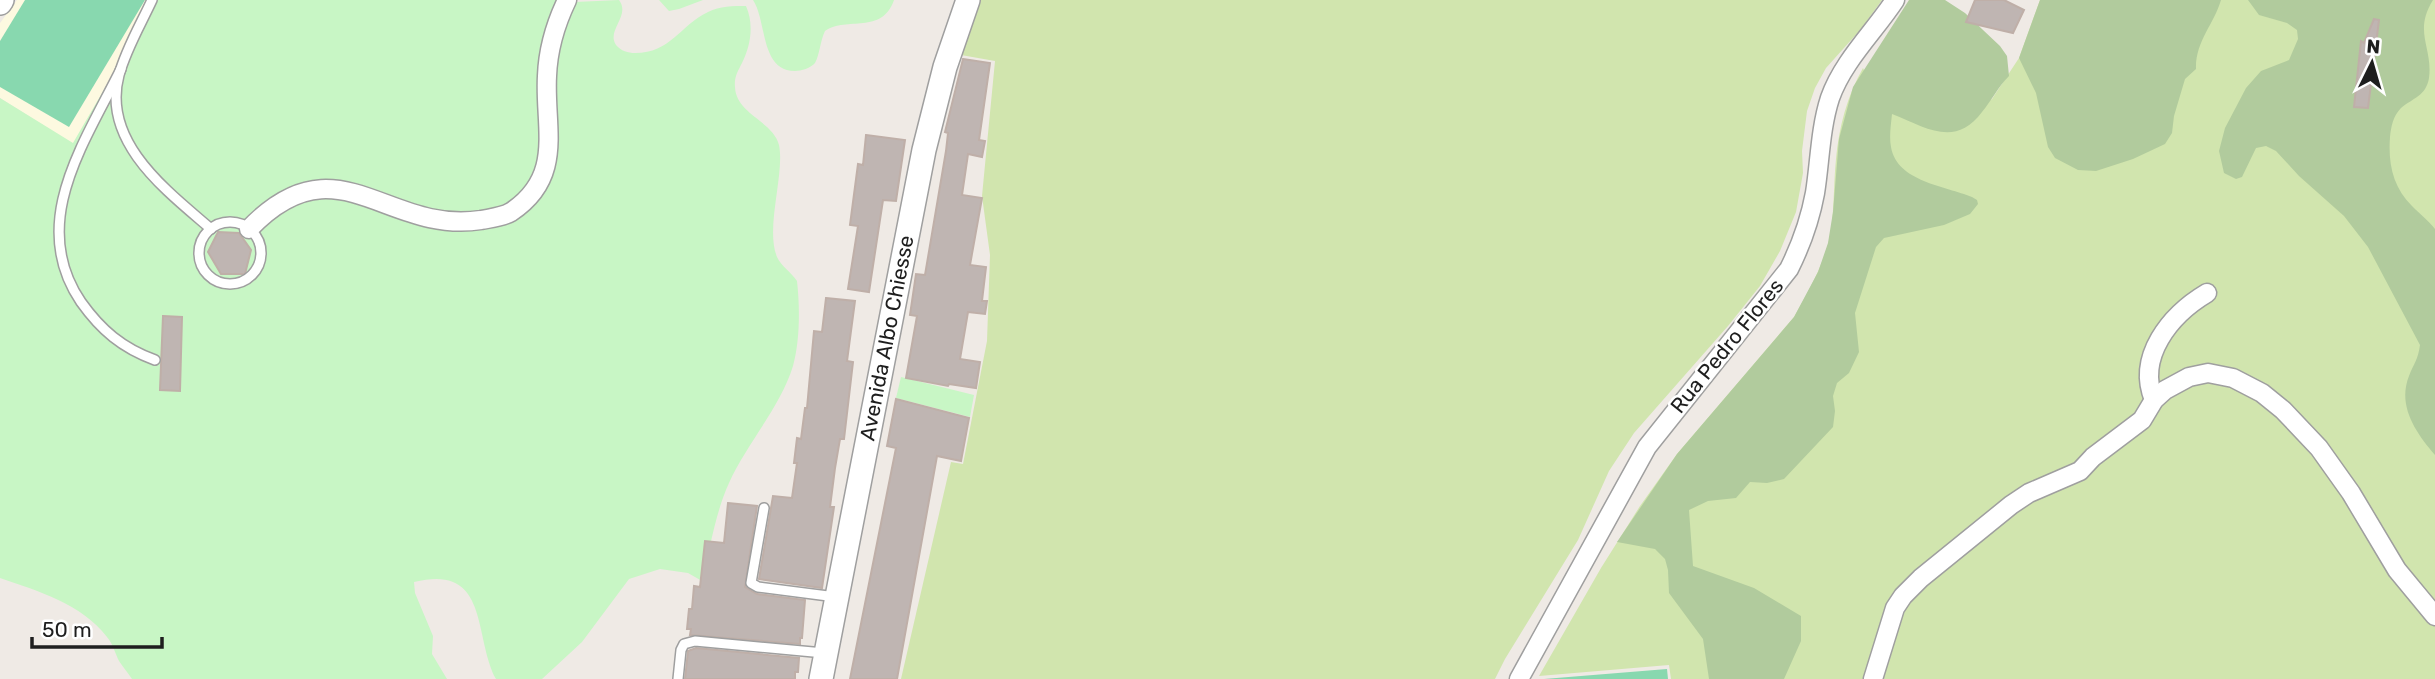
<svg xmlns="http://www.w3.org/2000/svg" width="2435" height="679" viewBox="0 0 2435 679" font-family="Rubik,sans-serif">
<style>
.education{fill:#fdf9e0}
.grass{fill:#d1e5ae}
.forest{fill:#b1cb9d}
.park{fill:#c8f6c5}
.pitch{fill:#88d8af}
.building{fill:#bfb5b2;stroke:#bfafa8;stroke-width:2}
.lines{fill:none;stroke-linecap:round;stroke-linejoin:round}
.service-casing{stroke:#9f9f9f;stroke-width:12}
.minor-casing{stroke:#9f9f9f;stroke-width:21}
.tertiary-casing{stroke:#9f9f9f;stroke-width:26}
.service{stroke:#fff;stroke-width:9}
.minor{stroke:#fff;stroke-width:18}
.tertiary{stroke:#fff;stroke-width:23}
.labels{text-anchor:middle;stroke-width:5;stroke-linejoin:round;paint-order:stroke}
.street-label{font-size:21px;fill:#1e1e1e;stroke:#fff}
</style>
<rect width="100%" height="100%" fill="#efeae5"/>
<!-- education -->
<polygon class="education" points="17,0 156,0 73,144 0,98 0,23"/>
<!-- grass -->
<g class="grass">
<polygon points="981,0 1882,0 1861,29 1826,68 1815,88 1807,111 1802,151 1803,173 1796,212 1780,251 1760,286 1728,326 1634,433 1609,471 1578,540 1505,659 1495,679 901,679 951,462 963,464 987,341 990,255 982,196 995,61 961,55"/>
<path d="M2040,0H2435V679H1671L1669,665L1539,676L1601,568L1640,506L1677,454L1794,317C1807,294 1820,271 1828,245C1835,217 1833,188 1836,159C1839,127 1847,96 1863,68L1882,109L1938,130L1992,99L2019,58Z"/>
</g>
<!-- forest -->
<g class="forest">
<path d="M1909,0H1945L1965,13L2000,46L2007,56L2009,76C1998,87 1992,100 1982,112C1955,148 1927,128 1892,114C1891,124 1889,137 1891,147C1897,182 1946,186 1972,197L1977,200L1978,204L1970,214L1944,225L1884,238L1876,247L1855,313L1859,352L1849,373L1837,383L1833,396L1835,411L1833,427L1784,479L1767,483L1750,482L1736,498L1708,501L1689,510L1693,566L1754,588L1801,616V641L1784,679H1709L1703,639L1669,593L1668,570L1665,559L1655,549L1617,542L1677,454L1794,317L1818,272L1828,243L1833,212L1839,139L1853,87Z"/>
<path d="M2040,0H2221C2214,24 2195,42 2196,69L2185,79L2174,116L2172,133L2165,144L2133,159L2096,171L2078,170L2055,158L2048,147L2036,93L2019,58Z"/>
<path d="M2248,0H2433C2413,32 2433,47 2429,78C2426,96 2413,98 2401,108C2393,116 2391,127 2390,137C2388,164 2393,187 2412,206C2420,214 2428,220 2435,229V455C2416,433 2397,406 2409,376C2414,363 2418,360 2420,345L2368,247L2344,216L2299,176L2276,151L2266,146L2256,148L2242,177L2236,179L2224,173L2219,151L2225,128L2246,88L2261,71L2289,60L2298,39L2297,30L2287,23L2259,15Z"/>
</g>
<!-- park -->
<g class="park">
<path d="M156,0H572L575,2L619,0C631,16 606,30 616,45C621,51 628,53 635,53C671,53 679,26 708,12C720,6 733,6 746,6C754,24 751,45 742,63C738,71 734,77 735,87C736,114 773,121 779,145C785,174 765,228 777,257C781,266 791,272 797,281C800,307 800,341 793,366C780,408 747,443 729,483C715,514 710,549 702,581L688,573L660,569L629,579L582,642L542,679H496C473,636 490,563 414,582L415,593L433,636L432,654L447,679H132C128,673 123,667 119,661C115,653 113,644 107,637C82,604 38,591 0,578V98L73,143Z"/>
<polygon points="659,0 703,0 679,9 669,11"/>
<path d="M753,0H894C882,35 847,16 825,31C820,41 820,54 815,63C811,68 801,71 795,71C760,71 767,21 753,0Z"/>
<polygon points="901,377 974,395 970,417 896,398"/>
</g>
<!-- pitch -->
<g class="pitch">
<polygon points="25,0 145,0 69,127 0,87 0,41"/>
<polygon points="1667,669 1668,679 1544,679"/>
</g>
<!-- building -->
<g class="building">
<polygon points="1975,0 2004,0 2024,10 2013,33 1966,22"/>
<polygon points="2374,19 2379,20 2368,108 2354,107 2361,41 2364,43"/>
<polygon points="963,59 990,63 979,140 985,141 982,157 968,154 962,195 982,198 970,265 986,267 982,301 987,301 985,314 968,312 960,359 980,362 976,388 949,384 948,386 906,378 917,316 910,315 916,274 925,275 946,151 948,133 945,132"/>
<polygon points="866,135 905,140 896,201 883,200 869,292 848,289 858,226 850,225 858,164 863,165"/>
<polygon points="218,232 239,233 251,250 245,274 221,274 208,252"/>
<polygon points="826,298 855,301 847,361 853,362 844,439 840,439 835,468 830,507 834,507 822,588 759,579 773,496 792,498 797,463 794,463 797,438 801,439 805,408 807,408 814,331 822,332"/>
<polygon points="163,316 182,317 180,391 160,390"/>
<polygon points="896,399 969,418 961,461 937,456 897,679 850,679 896,448 887,446"/>
<polygon points="728,503 757,506 745,587 757,594 805,600 802,638 800,638 800,644 690,635 691,629 687,629 689,609 692,609 694,586 700,587 705,541 724,543"/>
<polygon points="696,648 799,658 798,672 795,672 795,679 685,679 688,651"/>
</g>
<g class="lines">
<!-- service casing -->
<g class="service-casing">
<g id="service">
<path d="M152,0C141,24 126,49 119,75C101,142 167,191 211,229"/>
<path d="M121,69C85,142 27,223 81,302C101,330 122,348 155,360"/>
<circle cx="230" cy="253" r="31"/>
<polyline points="764,508 751,583 758,587 836,597"/>
<polyline points="678,679 681,650 684,644 695,641 824,653"/>
</g>
</g>
<!-- minor casing -->
<g class="minor-casing">
<g id="minor">
<path d="M249,229C337,137 386,235 481,220C491,218 503,217 511,212C565,176 544,127 547,76C548,49 555,25 567,0"/>
<path d="M2154,400C2136,357 2170,315 2207,293"/>
<path d="M1519,679L1647,447L1789,269C1801,245 1810,220 1815,193C1820,162 1820,129 1830,98C1843,61 1874,32 1895,0"/>
<polyline points="1873,679 1895,608 1903,596 1921,578 2011,505 2029,493 2080,471 2093,457 2142,420 2154,400 2165,390 2189,377 2208,373 2233,378 2262,393 2283,410 2319,448 2351,493 2397,570 2435,616"/>
</g>
</g>
<!-- tertiary casing -->
<g class="tertiary-casing">
<g id="tertiary">
<polyline points="0,3 2,0"/>
<polyline points="821,679 924,150 945,67 968,0"/>
</g>
</g>
<!-- service -->
<use href="#service" class="service"/>
<!-- minor -->
<use href="#minor" class="minor"/>
<!-- tertiary -->
<use href="#tertiary" class="tertiary"/>
</g>
<g class="labels">
<!-- street labels -->
<g class="street-label">
<text transform="translate(887 338) rotate(-79)" y="7">Avenida Albo Chiesse</text>
<text transform="translate(1727 346) rotate(-51)" y="7">Rua Pedro Flores</text>
</g>
</g>
<!-- north arrow -->
<g transform="translate(2372 63) rotate(5)" stroke="#ffffff" stroke-width="5" paint-order="stroke">
<path d="M0-5L12 26L0 18L-12 26Z" fill="#1e1e1e"/>
<text y="-10" font-size="19" font-weight="bold" text-anchor="middle" fill="#1e1e1e">N</text>
</g>
<!-- scale -->
<path d="M32 637v10h130v-10" fill="none" stroke="#1e1e1e" stroke-width="3.5"/>
<text x="42" y="637" font-size="21" fill="#1e1e1e" stroke="#ffffff" stroke-width="5" paint-order="stroke">50 m</text>
</svg>
